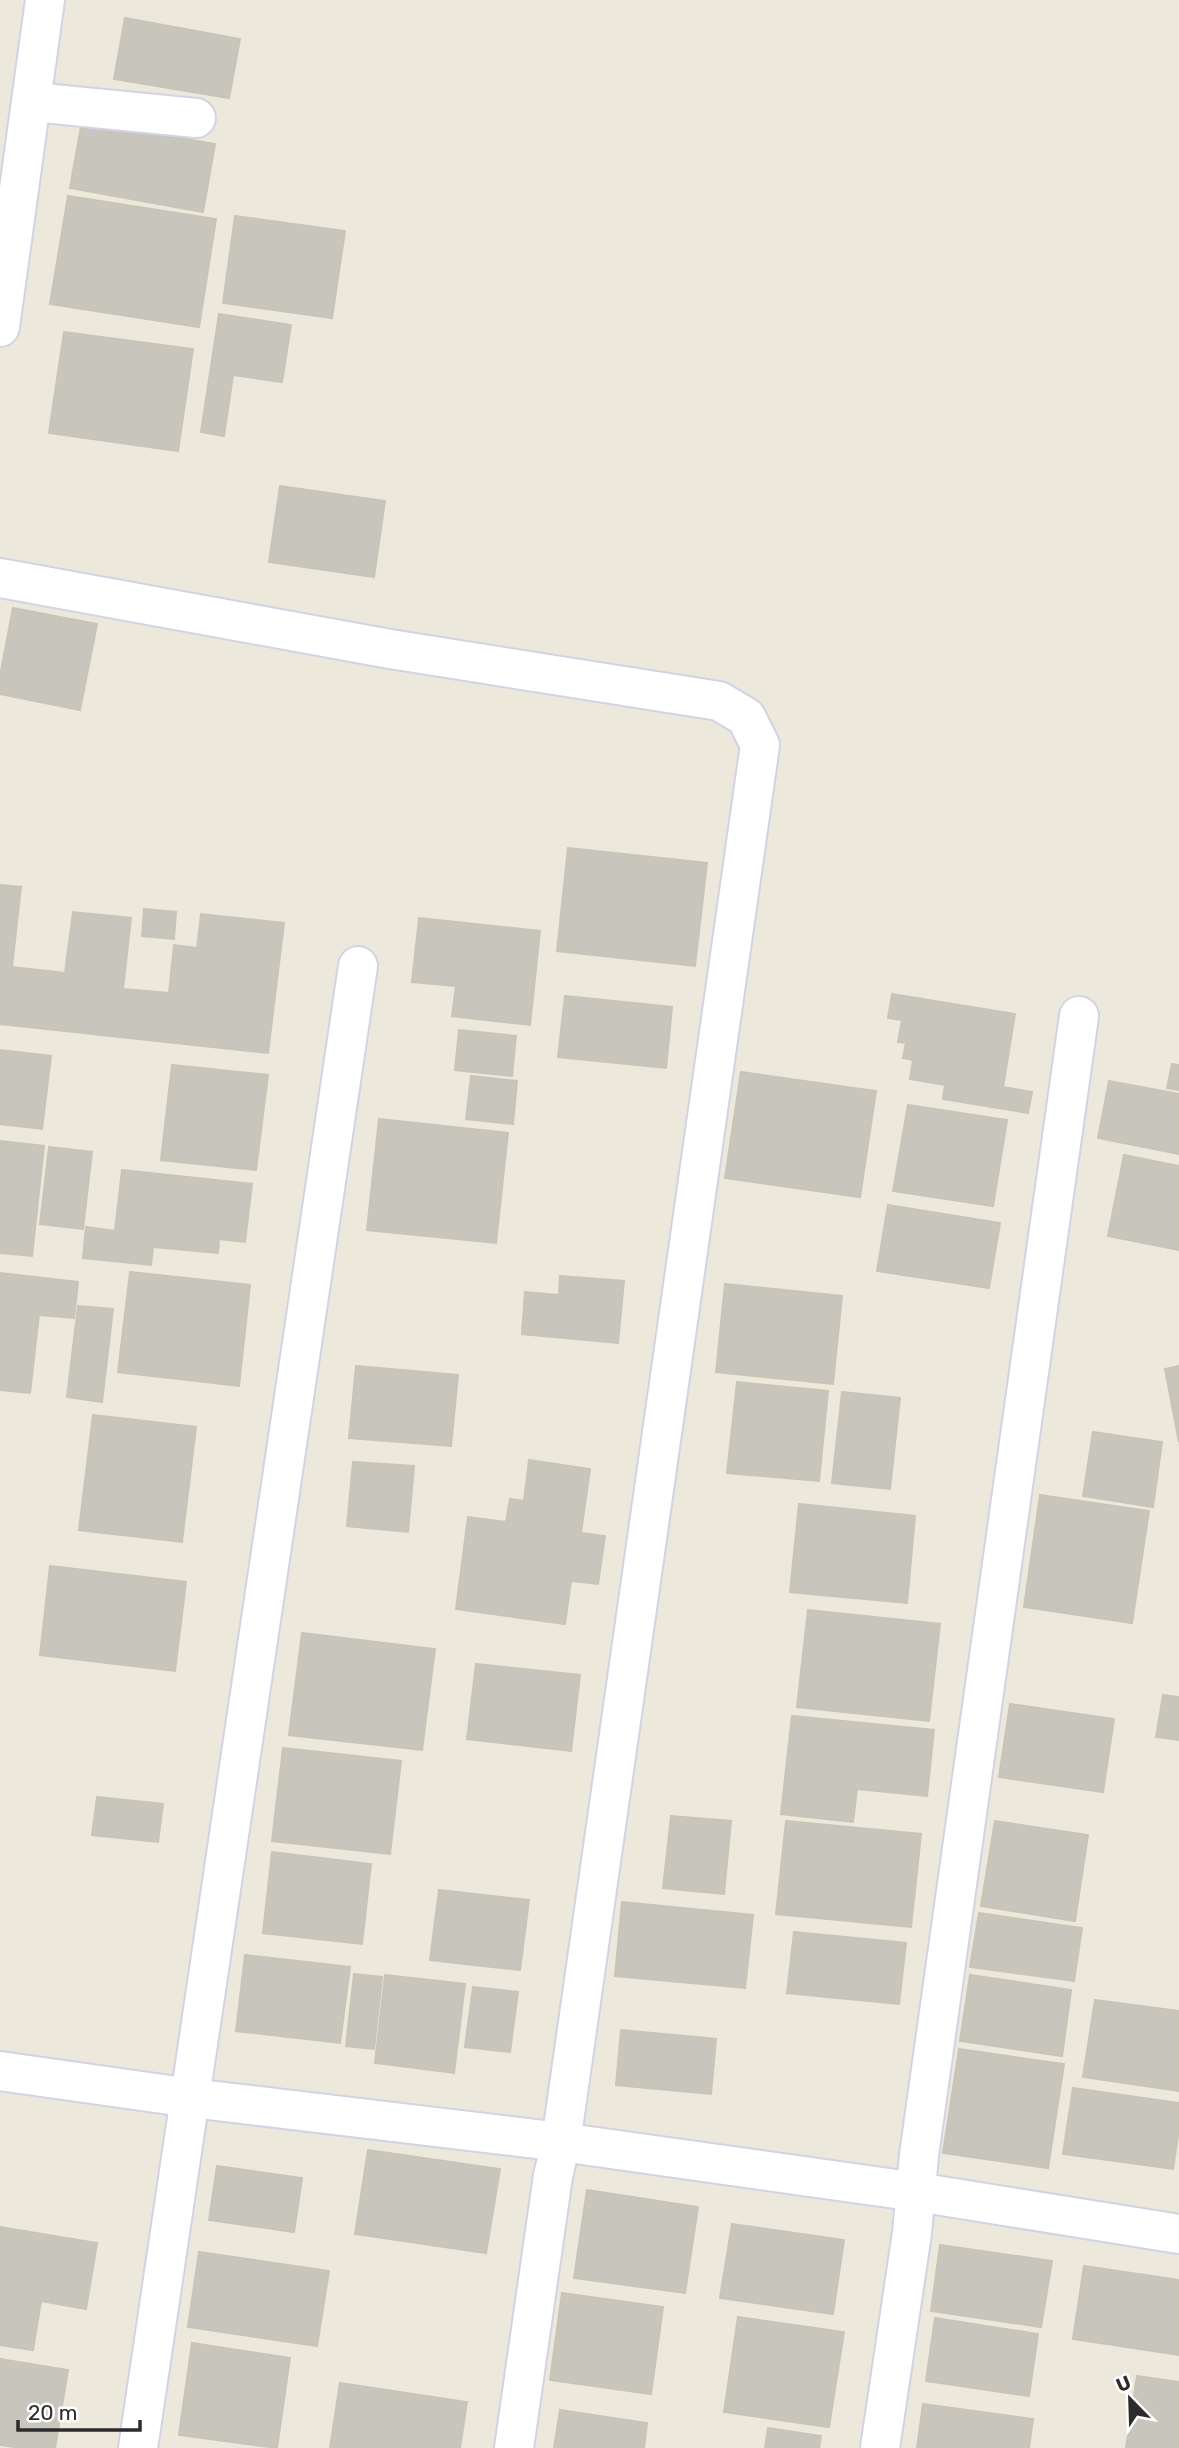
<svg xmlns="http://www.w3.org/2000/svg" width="1179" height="2448" viewBox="0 0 1179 2448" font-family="Rubik,sans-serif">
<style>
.building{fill:#c8c5bc;stroke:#c8c4b6;stroke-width:2}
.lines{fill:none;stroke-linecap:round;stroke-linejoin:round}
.street-casing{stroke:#d2d3e4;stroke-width:42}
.secondary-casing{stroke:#d2d3e4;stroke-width:42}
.street{stroke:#fff;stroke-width:38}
.secondary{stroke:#fff;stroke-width:38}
</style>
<rect width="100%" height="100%" fill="#ede8dc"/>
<!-- building -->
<g class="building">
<polygon points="125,18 240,39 229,98 114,79"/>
<polygon points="82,121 215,144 203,212 70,188"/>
<polygon points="68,196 216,219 199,327 50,304"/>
<polygon points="235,216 345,231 332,318 223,303"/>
<polygon points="219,314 291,325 282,382 233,375 224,436 201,432"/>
<polygon points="64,332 193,349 178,451 49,433"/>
<polygon points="280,486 385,501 374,577 269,562"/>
<polygon points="13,608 97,624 80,710 0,694 0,676"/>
<polygon points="568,848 707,863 695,966 557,951"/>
<polygon points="0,885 21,887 12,967 65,973 73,912 131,918 123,989 169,993 174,945 197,948 201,914 284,923 268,1053 0,1024"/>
<polygon points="144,909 176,912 174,939 142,936"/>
<polygon points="419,918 540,931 530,1025 452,1016 456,986 412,982"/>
<polygon points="892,994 1015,1014 1003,1087 1032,1092 1028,1113 943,1099 945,1085 910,1079 913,1060 903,1058 906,1043 898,1042 902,1020 888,1018"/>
<polygon points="565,996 672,1007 666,1068 558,1057"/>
<polygon points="459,1030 516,1036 512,1076 455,1070"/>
<polygon points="0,1050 51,1056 42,1129 0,1124"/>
<polygon points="1172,1064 1179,1065 1179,1090 1167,1088"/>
<polygon points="172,1065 268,1075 256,1170 161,1160"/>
<polygon points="741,1072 876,1091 860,1197 725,1178"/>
<polygon points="471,1076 517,1081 513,1124 466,1119"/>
<polygon points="1109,1081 1179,1094 1179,1154 1098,1138"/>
<polygon points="908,1105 1007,1120 993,1206 893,1191"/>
<polygon points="379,1119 508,1133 496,1243 367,1230"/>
<polygon points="0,1141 44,1146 32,1256 0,1253"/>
<polygon points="49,1147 92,1152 83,1229 40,1224"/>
<polygon points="1124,1155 1179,1166 1179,1250 1108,1236"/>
<polygon points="122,1170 252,1184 245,1242 219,1239 218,1253 153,1247 151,1265 83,1258 86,1227 115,1231"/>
<polygon points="888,1205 1000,1223 989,1288 877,1271"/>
<polygon points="130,1272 250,1285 239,1386 118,1372"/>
<polygon points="0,1273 78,1282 74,1318 39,1315 30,1393 0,1390"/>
<polygon points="560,1276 624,1281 618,1343 522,1334 525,1292 559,1295"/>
<polygon points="725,1284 842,1296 833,1384 716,1372"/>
<polygon points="78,1306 113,1309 102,1402 67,1397"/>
<polygon points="356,1366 458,1375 451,1446 349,1438"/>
<polygon points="1179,1366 1179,1442 1165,1369"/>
<polygon points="737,1382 828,1391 819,1481 727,1473"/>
<polygon points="842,1392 900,1398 890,1489 832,1483"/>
<polygon points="93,1415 196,1427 182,1542 79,1530"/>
<polygon points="1093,1432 1162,1442 1153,1507 1083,1496"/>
<polygon points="529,1460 590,1469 581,1533 605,1536 598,1584 571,1581 565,1624 456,1609 468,1517 506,1522 510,1499 524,1501"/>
<polygon points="353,1462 414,1466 408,1532 347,1526"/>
<polygon points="1040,1495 1149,1511 1132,1623 1024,1607"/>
<polygon points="799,1504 915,1516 907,1603 790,1592"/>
<polygon points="50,1566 186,1582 175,1671 40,1655"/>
<polygon points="808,1610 940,1624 929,1721 797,1707"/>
<polygon points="302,1633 435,1649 422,1750 289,1735"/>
<polygon points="476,1664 580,1675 571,1751 467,1739"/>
<polygon points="1163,1695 1179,1697 1179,1740 1156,1737"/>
<polygon points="1010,1704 1114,1719 1103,1792 999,1777"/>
<polygon points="792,1716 934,1730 927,1796 857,1789 853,1822 781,1814"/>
<polygon points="283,1748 401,1761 390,1854 272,1841"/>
<polygon points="97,1797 163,1804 158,1842 92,1835"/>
<polygon points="671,1816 731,1821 724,1894 663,1888"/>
<polygon points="786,1821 921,1834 911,1927 776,1914"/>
<polygon points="995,1821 1088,1835 1075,1921 981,1906"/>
<polygon points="272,1852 371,1864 362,1944 263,1933"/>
<polygon points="439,1890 529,1900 520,1970 430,1960"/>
<polygon points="622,1902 753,1915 745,1988 615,1976"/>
<polygon points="979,1913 1082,1928 1074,1981 970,1967"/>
<polygon points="794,1932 906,1943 899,2004 787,1993"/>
<polygon points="245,1955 350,1967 340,2043 236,2031"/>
<polygon points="354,1974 382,1977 374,2049 346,2046"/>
<polygon points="385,1975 465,1984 454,2073 375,2063"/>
<polygon points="970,1975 1071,1990 1062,2056 960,2041"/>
<polygon points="473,1987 518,1992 510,2052 465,2047"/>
<polygon points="1095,2000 1179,2011 1179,2091 1083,2077"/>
<polygon points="621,2030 716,2039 711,2094 616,2085"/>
<polygon points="959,2049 1064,2064 1048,2168 943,2153"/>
<polygon points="1073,2088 1179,2103 1179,2129 1173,2169 1063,2154"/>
<polygon points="368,2150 500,2169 486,2253 355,2234"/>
<polygon points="217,2166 302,2178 294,2232 209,2220"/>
<polygon points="587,2190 698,2207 685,2293 574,2278"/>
<polygon points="732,2224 844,2240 833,2314 720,2298"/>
<polygon points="0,2227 97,2243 86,2309 41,2301 33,2350 0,2345"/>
<polygon points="940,2245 1052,2261 1041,2327 931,2311"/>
<polygon points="199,2252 329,2271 317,2346 188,2327"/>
<polygon points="1084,2266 1179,2280 1179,2355 1073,2339"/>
<polygon points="562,2293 663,2307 651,2394 550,2380"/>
<polygon points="738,2317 844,2332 829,2427 724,2412"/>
<polygon points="935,2318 1038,2334 1029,2396 926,2381"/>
<polygon points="192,2343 290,2358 277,2448 179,2435"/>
<polygon points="0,2359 68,2370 55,2448 22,2448 0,2445"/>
<polygon points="1137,2376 1179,2382 1179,2448 1126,2448"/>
<polygon points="340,2383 467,2402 460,2448 330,2448"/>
<polygon points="923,2404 1033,2419 1029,2448 917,2448"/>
<polygon points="560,2410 647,2423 644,2448 554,2448"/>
<polygon points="768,2428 821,2436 819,2448 765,2448"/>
</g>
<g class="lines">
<!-- street casing -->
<g class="street-casing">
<g id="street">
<polyline points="33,102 196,118"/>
<polyline points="0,327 45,0"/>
<polyline points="0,578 390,649 719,701 746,717 760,745 561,2142 553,2176 514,2448"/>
<polyline points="138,2448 358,966"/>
<polyline points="880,2448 912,2233 919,2155 1079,1016"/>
</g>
</g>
<!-- secondary casing -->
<g class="secondary-casing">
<polyline id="secondary" points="0,2071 191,2098 561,2142 917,2192 1179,2234"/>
</g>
<!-- street -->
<use href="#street" class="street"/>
<!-- secondary -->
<use href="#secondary" class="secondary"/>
</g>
<!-- north arrow -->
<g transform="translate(1130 2399) rotate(337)" stroke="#ffffff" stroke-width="5" paint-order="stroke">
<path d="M0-5L12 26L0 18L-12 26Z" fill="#2b2b2b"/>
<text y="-10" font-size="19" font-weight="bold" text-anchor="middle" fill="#2b2b2b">U</text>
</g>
<!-- scale -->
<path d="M18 2420v10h122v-10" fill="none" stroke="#2b2b2b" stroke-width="3.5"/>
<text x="28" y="2420" font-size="21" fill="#2b2b2b" stroke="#ffffff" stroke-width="5" paint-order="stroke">20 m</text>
</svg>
